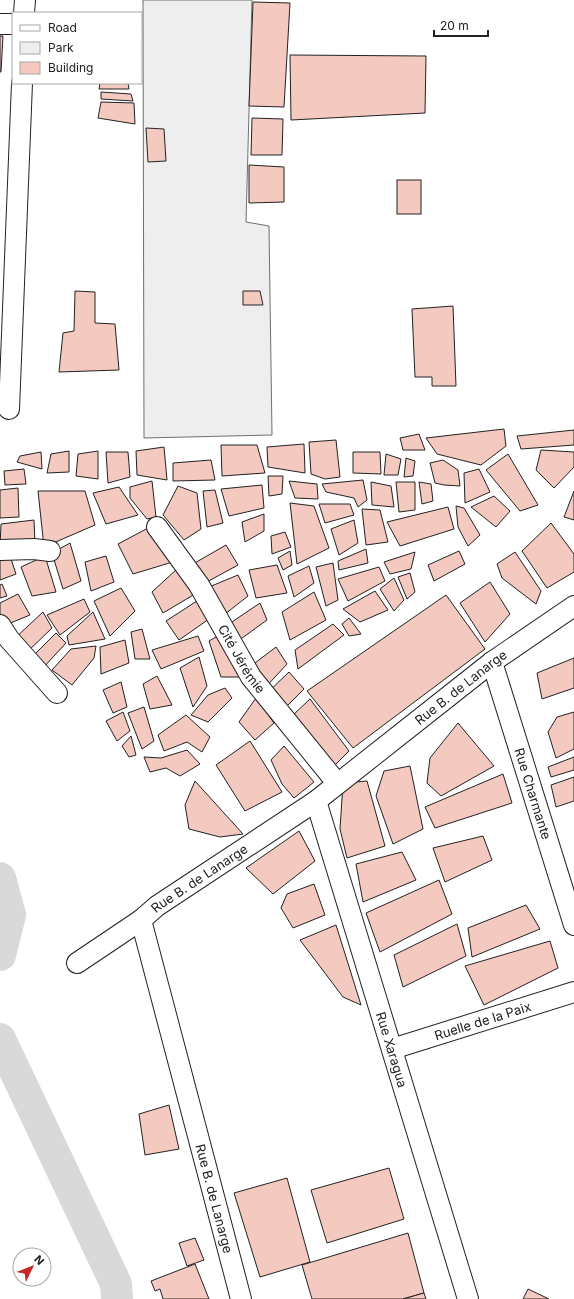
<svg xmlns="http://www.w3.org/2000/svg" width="574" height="1299" viewBox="0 0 574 1299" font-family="Inter,sans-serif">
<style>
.green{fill:#eee;stroke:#6f6f6f}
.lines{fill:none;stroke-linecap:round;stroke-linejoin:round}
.river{stroke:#d9d9d9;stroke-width:32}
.building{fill:#f3c9c0;stroke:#222}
.minor-casing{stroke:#222;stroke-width:22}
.minor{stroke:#fff;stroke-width:20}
.labels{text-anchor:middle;stroke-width:3;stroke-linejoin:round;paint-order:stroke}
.street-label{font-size:13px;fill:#222;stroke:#fff}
</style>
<rect width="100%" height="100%" fill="#fff"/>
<!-- green -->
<polygon class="green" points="143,0 252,0 246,222 269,226 272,435 144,438"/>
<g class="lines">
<!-- river -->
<g class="river">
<polyline points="0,878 10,915 0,955"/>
<polyline points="0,1039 116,1284 117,1299"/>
</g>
</g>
<!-- building -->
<g class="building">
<polygon points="253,2 290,3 284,107 249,106"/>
<polygon points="0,36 3,36 1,72 0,72"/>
<polygon points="290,55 426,56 425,113 291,120"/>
<polygon points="100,83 128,83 129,89 99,89"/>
<polygon points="101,92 131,94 133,101 101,99"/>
<polygon points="101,102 134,103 135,124 98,118"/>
<polygon points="252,118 283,119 282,155 251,155"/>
<polygon points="146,128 164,129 166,161 148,162"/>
<polygon points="249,165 284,167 284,202 249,203"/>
<rect x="397" y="180" width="24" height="34"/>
<polygon points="75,291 95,292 95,323 115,324 119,370 59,372 63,333 74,331"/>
<polygon points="243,291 260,291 263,305 243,305"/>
<polygon points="453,306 456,386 432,386 432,377 415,377 412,309"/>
<polygon points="504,429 506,446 481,465 437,454 426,438"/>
<polygon points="574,430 574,445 521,449 517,436"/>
<polygon points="419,434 425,450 403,450 400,438"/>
<polygon points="336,440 340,477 325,479 311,474 309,442"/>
<polygon points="304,444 305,473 268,467 267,447"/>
<polygon points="221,445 257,445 265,473 222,476"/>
<polygon points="164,447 167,480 137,475 136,451"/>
<polygon points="541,450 574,452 574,467 554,488 536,470"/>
<polygon points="69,451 69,472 47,473 51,454"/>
<polygon points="98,451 98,479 76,476 78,454"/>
<polygon points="41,452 42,469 17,462 20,456"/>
<polygon points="106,452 128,452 130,477 108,483"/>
<polygon points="353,452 380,452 381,474 353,473"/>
<polygon points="386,454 401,459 398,475 384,475"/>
<polygon points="508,454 538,505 520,511 486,470"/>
<polygon points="406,458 415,461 413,476 404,477"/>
<polygon points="211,460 215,480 173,481 173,463"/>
<polygon points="443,460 458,470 460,486 444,485 435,483 430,463"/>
<polygon points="24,469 26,484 5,485 4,471"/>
<polygon points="479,469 490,492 465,503 464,473"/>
<polygon points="268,476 283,476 282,494 269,496"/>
<polygon points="363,480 367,500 358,507 354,498 326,492 322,484"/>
<polygon points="152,481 156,517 147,519 130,498 130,487"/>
<polygon points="289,481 317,484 318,499 295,498"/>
<polygon points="371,482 391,486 394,507 372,505"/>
<polygon points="396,482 415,482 415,510 399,512"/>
<polygon points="419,482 431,484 433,501 422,504"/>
<polygon points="262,485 264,508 229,516 221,489"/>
<polygon points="178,486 197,493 201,529 184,540 163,515"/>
<polygon points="119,487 138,515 106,524 93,493"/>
<polygon points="18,488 19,517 0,518 0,490"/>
<polygon points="215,490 223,523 207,527 203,491"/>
<polygon points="38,491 85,491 95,525 44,547"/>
<polygon points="574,491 574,520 564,517"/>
<polygon points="494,496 510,511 496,527 471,507"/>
<polygon points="290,503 314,506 329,548 297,564"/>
<polygon points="319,504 350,504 354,515 325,523"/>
<polygon points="456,506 464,508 480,535 468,546 458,527"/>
<polygon points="448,507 454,529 400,546 387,522"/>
<polygon points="362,509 380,510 388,542 366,545"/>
<polygon points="264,514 264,531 245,542 242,522"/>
<polygon points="34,520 35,544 0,546 1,524"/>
<polygon points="354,520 358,543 339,555 331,529"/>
<polygon points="551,523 574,554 574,572 547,588 522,551"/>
<polygon points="150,527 176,561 133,574 118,544"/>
<polygon points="285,532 291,547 272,554 271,536"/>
<polygon points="70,543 81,581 63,589 52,553"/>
<polygon points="226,545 238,565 205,583 193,564"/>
<polygon points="366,549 368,563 339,570 338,561"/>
<polygon points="8,550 16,574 0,580 0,553"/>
<polygon points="290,551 292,565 283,570 278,558"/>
<polygon points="459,551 465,564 434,581 428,565"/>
<polygon points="415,552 411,569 390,574 384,562"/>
<polygon points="515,552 541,591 536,604 502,578 497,564"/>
<polygon points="45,556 56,592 32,596 21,567"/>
<polygon points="106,556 114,582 91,591 85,562"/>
<polygon points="333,563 338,600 326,606 316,567"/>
<polygon points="277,565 287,593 256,598 249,570"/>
<polygon points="309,566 314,583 294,597 288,576"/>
<polygon points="379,567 385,581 348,601 338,579"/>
<polygon points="178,568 195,594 163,613 152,592"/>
<polygon points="410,573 415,592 407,599 398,577"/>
<polygon points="238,575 248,596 220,618 209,587"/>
<polygon points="394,578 404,600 394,611 380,589"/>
<polygon points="490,582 510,614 485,642 460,603"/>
<polygon points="2,584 7,596 0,598 0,585"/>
<polygon points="121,588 135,611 110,636 94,601"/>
<polygon points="375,591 388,610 360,622 343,609"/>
<polygon points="314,592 326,620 290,640 282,612"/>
<polygon points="18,594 30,615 8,624 0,616 0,603"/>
<polygon points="446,595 485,649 353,748 307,691"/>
<polygon points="84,599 90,612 60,635 47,615"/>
<polygon points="200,599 209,619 179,640 166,621"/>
<polygon points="260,603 267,620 238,641 226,626"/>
<polygon points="43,612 52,628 24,655 14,639"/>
<polygon points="93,612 105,639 69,645 67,636"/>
<polygon points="349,618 361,634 349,636 342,624"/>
<polygon points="333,624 344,635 298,669 295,650"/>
<polygon points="142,629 150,659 135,659 131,632"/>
<polygon points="56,633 66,643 42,669 30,659"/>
<polygon points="221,634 243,677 221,677 209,641"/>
<polygon points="198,636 204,651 161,669 152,650"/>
<polygon points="125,640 129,663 101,674 100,647"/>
<polygon points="96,646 94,658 72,685 52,670 71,649"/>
<polygon points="276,647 287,664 263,690 251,666"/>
<polygon points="199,657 207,686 193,707 180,668"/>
<polygon points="574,658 574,688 542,699 537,673"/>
<polygon points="289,672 304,689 283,710 266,694"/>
<polygon points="157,676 172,705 150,709 143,684"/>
<polygon points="121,682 127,707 113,713 103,690"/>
<polygon points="225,688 232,698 208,722 191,715 208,695"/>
<polygon points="256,698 274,723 255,740 239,722"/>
<polygon points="310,699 349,751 335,765 292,716"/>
<polygon points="144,707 154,741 142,749 128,713"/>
<polygon points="123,712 130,731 117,741 106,721"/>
<polygon points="574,712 574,749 556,758 548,732 557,717"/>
<polygon points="186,715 210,737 202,752 187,742 164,751 158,735"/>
<polygon points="458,723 494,766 441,796 427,783 430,758"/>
<polygon points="131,736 136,755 129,757 122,746"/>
<polygon points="250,741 282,792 245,811 216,765"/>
<polygon points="284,746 314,782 294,798 282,784 271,760"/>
<polygon points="187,750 200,764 180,776 166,768 150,772 144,757 161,758"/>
<polygon points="574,757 574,770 551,777 548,767"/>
<polygon points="410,766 423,829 393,844 376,796 384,771"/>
<polygon points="503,774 512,803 435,828 425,807"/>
<polygon points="574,777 574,801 556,807 551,785"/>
<polygon points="195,781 243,834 220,837 189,829 185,805"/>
<polygon points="367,781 385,846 347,858 340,829 343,783"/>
<polygon points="299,831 315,861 273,894 246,868"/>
<polygon points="483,836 492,860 445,882 433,848"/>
<polygon points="402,852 416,880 363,902 356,864"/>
<polygon points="439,880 452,914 380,952 366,913"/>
<polygon points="314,884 325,915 293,928 281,908 287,894"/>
<polygon points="526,905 540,929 472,957 468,928"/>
<polygon points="457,924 466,956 403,987 394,955"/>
<polygon points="336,925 361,1005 343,997 300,940"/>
<polygon points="550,941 558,968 484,1005 465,966"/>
<polygon points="169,1105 179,1149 145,1155 139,1114"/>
<polygon points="389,1168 404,1219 327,1243 311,1190"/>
<polygon points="287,1178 310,1262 260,1277 234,1193"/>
<polygon points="408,1233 424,1293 403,1299 312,1299 302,1265"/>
<polygon points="195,1238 204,1260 187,1266 179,1243"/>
<polygon points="195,1264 209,1299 163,1299 160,1289 155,1291 151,1281"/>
<polygon points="528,1289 549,1299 523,1299"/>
<polygon points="424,1293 426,1299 403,1299"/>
</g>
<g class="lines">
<!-- minor casing -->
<g class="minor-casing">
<g id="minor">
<polyline points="24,13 25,0"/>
<polyline points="0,24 13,24"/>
<polyline points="9,409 22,83"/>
<path id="s1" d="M157,527L199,585L251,677L337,783"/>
<polyline points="0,550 34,549 50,551"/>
<polyline points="0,625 9,639 57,693"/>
<path id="s2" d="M492,662L574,925"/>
<path id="s3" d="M316,801L468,1299"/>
<path id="s4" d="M141,920L241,1299"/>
<path id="s5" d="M77,963L141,920L157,906L316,801L492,662L574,606"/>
<path id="s6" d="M392,1049L574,992"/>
</g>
</g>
<!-- minor -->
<use href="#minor" class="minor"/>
</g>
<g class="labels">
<!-- street labels -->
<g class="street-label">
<text dy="5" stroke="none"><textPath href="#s1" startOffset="157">Cité Jérémie</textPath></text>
<text dy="5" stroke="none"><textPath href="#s5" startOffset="473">Rue B. de Lanarge</textPath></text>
<text dy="5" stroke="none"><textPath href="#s2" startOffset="138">Rue Charmante</textPath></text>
<text dy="5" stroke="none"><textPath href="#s5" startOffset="149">Rue B. de Lanarge</textPath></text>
<text dy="5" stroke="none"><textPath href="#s6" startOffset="95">Ruelle de la Paix</textPath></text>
<text dy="5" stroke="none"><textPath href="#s3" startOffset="260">Rue Xaragua</textPath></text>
<text dy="5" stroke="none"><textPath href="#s4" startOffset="288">Rue B. de Lanarge</textPath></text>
</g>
</g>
<!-- legend -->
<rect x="12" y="12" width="130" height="72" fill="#ffffff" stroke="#a7a7a7"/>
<rect x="20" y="25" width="20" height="6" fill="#ffffff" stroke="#a7a7a7"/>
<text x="48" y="32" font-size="12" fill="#222222">Road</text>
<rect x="20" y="42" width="20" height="12" fill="#eeeeee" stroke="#a7a7a7"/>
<text x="48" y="52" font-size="12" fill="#222222">Park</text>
<rect x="20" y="62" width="20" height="12" fill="#f3c9c0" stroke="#a7a7a7"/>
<text x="48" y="72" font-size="12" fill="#222222">Building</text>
<!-- north arrow -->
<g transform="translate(32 1267) rotate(47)"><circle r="19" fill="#ffffff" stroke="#a7a7a7"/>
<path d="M0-3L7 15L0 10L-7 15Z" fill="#c62828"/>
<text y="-6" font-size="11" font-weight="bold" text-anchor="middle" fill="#222222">N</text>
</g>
<!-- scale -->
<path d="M434 30v6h54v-6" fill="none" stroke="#222222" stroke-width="2"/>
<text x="440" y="30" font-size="12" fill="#222222" stroke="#ffffff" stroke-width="3" paint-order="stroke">20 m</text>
</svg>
